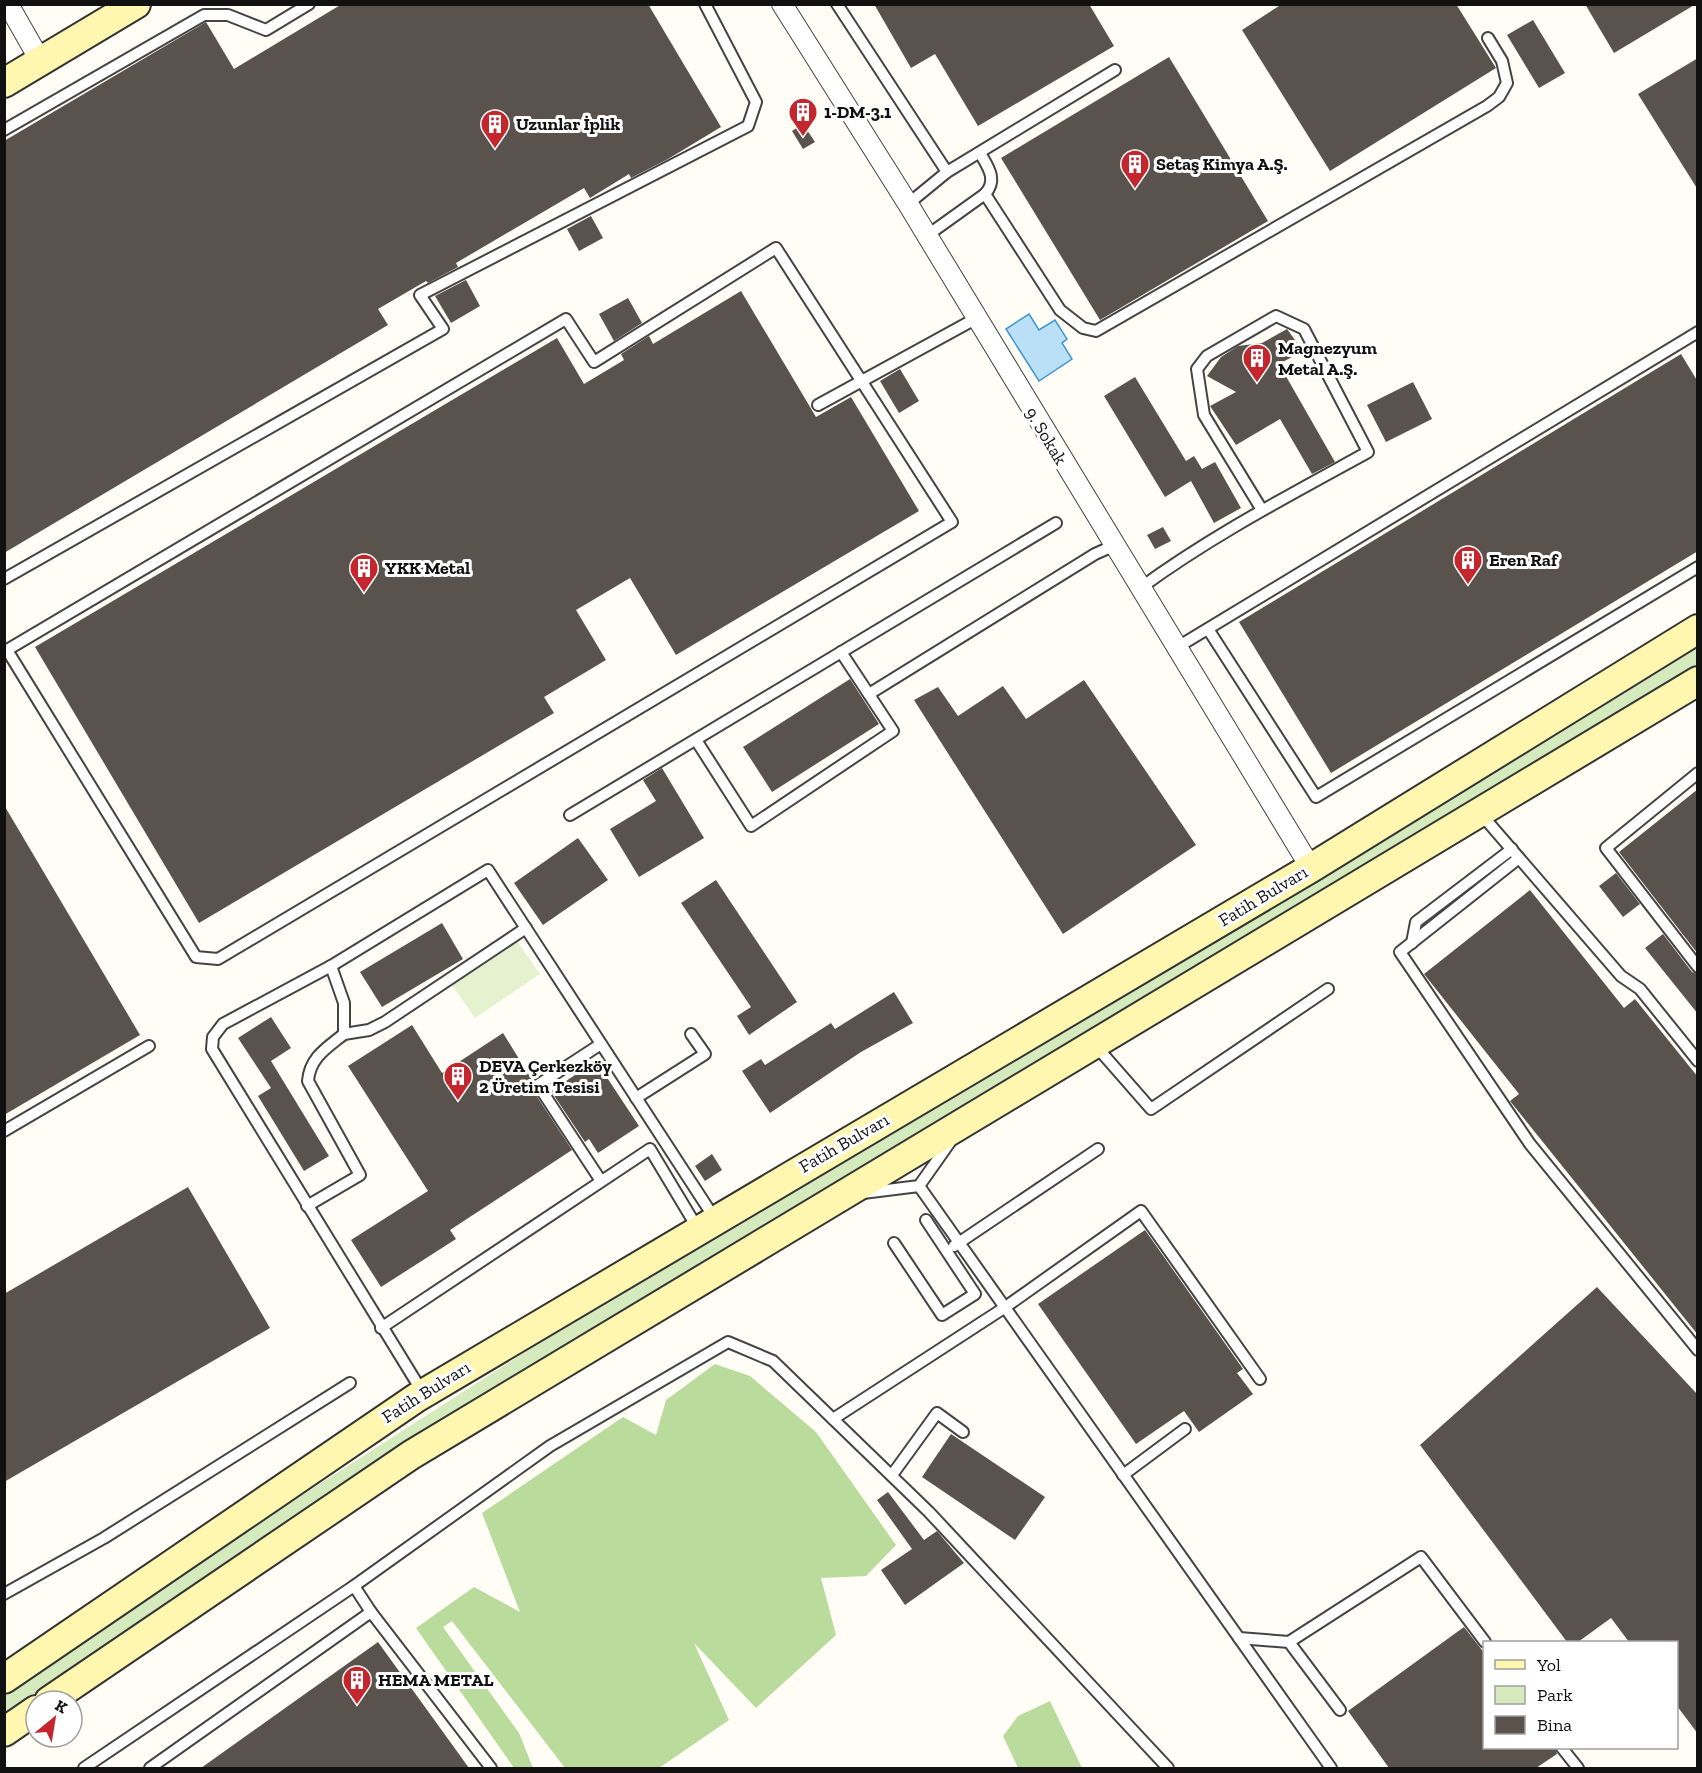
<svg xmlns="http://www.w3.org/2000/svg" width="1702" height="1773" viewBox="0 0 1702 1773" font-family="'Zilla Slab',serif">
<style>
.green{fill:#d5ebbd}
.forest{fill:#b9dc9c}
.pitch{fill:#e6f2cf}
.water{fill:#b9e0f7;stroke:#3f96cf;stroke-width:1.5}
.building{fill:#5a524d}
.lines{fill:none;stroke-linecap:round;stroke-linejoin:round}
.lane-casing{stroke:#444;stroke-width:14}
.street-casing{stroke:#444;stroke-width:22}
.secondary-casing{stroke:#333;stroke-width:32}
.lane{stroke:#fff;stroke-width:10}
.street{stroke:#fff;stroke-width:20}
.secondary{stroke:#fff6b0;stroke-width:28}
.labels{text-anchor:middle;stroke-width:6;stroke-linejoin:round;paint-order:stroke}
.poi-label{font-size:18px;font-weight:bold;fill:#111;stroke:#fff;text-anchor:start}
.street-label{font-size:18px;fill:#111;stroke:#fff}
</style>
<rect width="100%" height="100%" fill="#fffdf5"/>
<!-- green -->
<polygon class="green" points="1697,644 1697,672 5,1724 5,1696 223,1546 726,1223"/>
<!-- forest -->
<g class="forest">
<polygon points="715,1364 750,1376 816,1432 896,1545 866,1576 821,1578 836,1635 756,1708 694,1643 729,1720 659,1768 565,1768 452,1621 443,1627 519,1733 533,1768 514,1768 416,1628 474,1587 520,1612 482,1513 623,1417 656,1435 666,1400"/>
<polygon points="1050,1701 1082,1768 1018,1768 1003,1736 1018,1716"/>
</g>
<!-- pitch -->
<polygon class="pitch" points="517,941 540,974 475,1018 452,985"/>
<!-- water -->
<polygon class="water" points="1029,314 1039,330 1055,320 1067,339 1062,343 1072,359 1039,381 1006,329"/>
<!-- building -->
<g class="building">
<polygon points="342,4 648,4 721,127 668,159 631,178 629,174 590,198 584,188 456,263 458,267 428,283 426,281 378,309 388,325 4,553 4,141 206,22 234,69"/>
<polygon points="874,4 1089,4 1114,46 978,126 935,54 911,68"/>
<polygon points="1282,4 1456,4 1496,68 1330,171 1242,30"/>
<polygon points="1585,4 1696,4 1614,53"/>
<polygon points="1533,20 1565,73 1539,88 1507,35"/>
<polygon points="1169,57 1268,221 1100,320 1001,158"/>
<polygon points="1698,58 1698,190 1638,94"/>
<polygon points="803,124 815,142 803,149 792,131"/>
<polygon points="591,216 603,238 579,251 567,229"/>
<polygon points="466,280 480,306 451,323 435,296"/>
<polygon points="741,291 816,417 851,397 919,511 676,655 630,578 576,610 606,660 544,697 554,713 199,923 35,647 557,338 584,384 624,360 621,354 649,336 653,344"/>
<polygon points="628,298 642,323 614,341 599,314"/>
<polygon points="1287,329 1303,351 1279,364 1335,462 1312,474 1280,419 1236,445 1210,406 1236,392 1207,376 1221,357 1238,346 1262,343"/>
<polygon points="1681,354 1698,382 1698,551 1331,773 1239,622"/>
<polygon points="900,369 919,401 899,413 880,381"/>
<polygon points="1135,377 1186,461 1194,456 1202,469 1215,462 1241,508 1214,523 1191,481 1165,497 1104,396"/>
<polygon points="1413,382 1432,419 1386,442 1367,405"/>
<polygon points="1163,527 1171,541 1155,549 1147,535"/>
<polygon points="850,679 879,724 772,792 743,747"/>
<polygon points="1084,680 1196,845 1063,934 914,700 938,687 958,716 1003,686 1026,719"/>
<polygon points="662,768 704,838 639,877 610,829 656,801 643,780"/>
<polygon points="1698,789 1698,954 1619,852"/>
<polygon points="4,805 140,1035 4,1115"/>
<polygon points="578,838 608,880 543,925 514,883"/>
<polygon points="1616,873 1640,904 1623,917 1599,886"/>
<polygon points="716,880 797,1002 749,1035 737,1016 751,1007 681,903"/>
<polygon points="1530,890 1624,1008 1635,999 1698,1077 1698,1335 1510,1101 1519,1094 1424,974"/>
<polygon points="442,923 463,959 382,1007 360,972"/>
<polygon points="1663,934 1692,972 1698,974 1698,1014 1645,948"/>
<polygon points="894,992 913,1023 861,1052 770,1113 742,1071 761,1059 765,1065 831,1023 835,1029"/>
<polygon points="271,1017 291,1048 271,1061 329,1156 304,1171 258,1096 271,1088 238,1038"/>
<polygon points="412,1025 442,1073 503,1033 532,1080 532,1089 572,1150 450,1230 456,1239 381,1287 351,1240 428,1191 348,1066"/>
<polygon points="596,1061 639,1126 598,1153 589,1139 585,1142 551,1091"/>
<polygon points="712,1154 722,1170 705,1181 695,1166"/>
<polygon points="188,1187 270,1328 4,1482 4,1294"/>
<polygon points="1145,1230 1243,1369 1237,1373 1253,1394 1199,1432 1184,1411 1136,1444 1038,1304"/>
<polygon points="1597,1287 1698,1395 1698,1734 1677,1706 1677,1642 1629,1642 1611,1618 1578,1642 1567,1642 1420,1445"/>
<polygon points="951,1434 1045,1497 1015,1540 922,1477"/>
<polygon points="888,1492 924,1540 937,1531 964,1563 905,1605 881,1570 912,1549 877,1500"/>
<polygon points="1464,1627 1485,1654 1485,1748 1555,1748 1557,1754 1536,1768 1389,1768 1348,1711"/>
<polygon points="378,1642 469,1768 201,1768"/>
</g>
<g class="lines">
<!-- lane casing -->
<g class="lane-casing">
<g id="lane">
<polyline points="837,4 947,172"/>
<polyline points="4,130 204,15 228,15 266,30 309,4"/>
<path d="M980,153C988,167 998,180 985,194"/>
<polyline points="908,204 947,172 1115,70"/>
<polyline points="925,237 985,194 1060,310 1083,328 1096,331 1487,106 1499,97 1507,83 1502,61 1488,38"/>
<polygon points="776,248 952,522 218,959 196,957 7,650 566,319 594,362"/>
<polyline points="818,405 975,319"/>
<polyline points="4,579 443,329 420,295 748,126 756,102 705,4"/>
<path d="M1139,589C1211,536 1290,495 1368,452L1304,329L1276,316L1207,356L1197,369L1204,415L1262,510"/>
<polyline points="1208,629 1316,797 1698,567"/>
<polyline points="1176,648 1698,332"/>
<polyline points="869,694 1095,554 1113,546"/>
<polyline points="696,740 751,826 893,731 841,652"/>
<polyline points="1698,773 1606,848 1698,967"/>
<polyline points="1481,814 1621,976 1640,989 1698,1061"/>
<polyline points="570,815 1056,523"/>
<polyline points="1519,858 1400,952 1530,1144 1698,1350"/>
<polyline points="1412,943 1416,922 1512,849"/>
<polyline points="344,1034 369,1030 385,1022 526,928"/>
<polyline points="601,1044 538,1085 601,1181"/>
<polyline points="1095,1045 1151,1109 1328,989"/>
<polyline points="636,1098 705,1054 691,1034"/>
<polyline points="4,1131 149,1046"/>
<polyline points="919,1186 1331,1768"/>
<polyline points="863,1193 919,1186 950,1142"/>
<path d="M307,1206L360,1175L308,1081C310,1057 327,1048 344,1034V1003L331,966"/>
<polyline points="894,1243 942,1315 975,1294 926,1220"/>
<polyline points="954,1246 1098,1149"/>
<polyline points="381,1328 650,1149 698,1229"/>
<polyline points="423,1393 212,1049 213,1037 223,1024 331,966 488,870 715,1219"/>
<polyline points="833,1419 1004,1308 1141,1211 1260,1379"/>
<polyline points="892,1475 937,1413 963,1432"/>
<polyline points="1123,1475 1185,1429"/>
<polyline points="354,1586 550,1446 728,1342 773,1361 929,1512 1168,1768"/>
<polyline points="4,1594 104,1538 350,1383"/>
<polyline points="1239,1638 1289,1642 1340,1710"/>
<polyline points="1289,1642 1421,1557 1485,1642"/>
<polyline points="1562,1748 1578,1768"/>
<polyline points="84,1768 354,1586 371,1612"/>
<polyline points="150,1768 371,1612 491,1768"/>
</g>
</g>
<!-- street casing -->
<g class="street-casing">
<g id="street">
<polyline points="8,4 41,62"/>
<polyline points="782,4 908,204 1311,868"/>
</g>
</g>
<!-- secondary casing -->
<g class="secondary-casing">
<g id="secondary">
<polyline points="4,83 136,4"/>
<polyline points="4,1679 416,1398 1311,868 1698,629"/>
<polyline points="49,1701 411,1455 1698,681"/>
<polyline points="4,1732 36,1710"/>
</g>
</g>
<!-- lane -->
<use href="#lane" class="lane"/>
<!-- street -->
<use href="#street" class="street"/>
<!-- secondary -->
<use href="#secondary" class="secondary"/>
</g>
<!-- icons -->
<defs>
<g id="building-pin" transform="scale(1.5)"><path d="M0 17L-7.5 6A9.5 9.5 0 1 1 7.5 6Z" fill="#c4262e" stroke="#fff"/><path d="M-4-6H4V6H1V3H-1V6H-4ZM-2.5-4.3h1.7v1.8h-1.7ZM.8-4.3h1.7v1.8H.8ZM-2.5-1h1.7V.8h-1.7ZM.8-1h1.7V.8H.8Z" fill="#fff"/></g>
</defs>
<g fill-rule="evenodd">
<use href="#building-pin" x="803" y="112"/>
<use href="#building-pin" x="495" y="124"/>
<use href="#building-pin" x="1135" y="164"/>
<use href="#building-pin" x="1257" y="358"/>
<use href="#building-pin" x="1468" y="560"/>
<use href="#building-pin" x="364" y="568"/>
<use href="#building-pin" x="458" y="1076"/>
<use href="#building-pin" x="357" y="1680"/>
</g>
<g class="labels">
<!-- poi labels -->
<g class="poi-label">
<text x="824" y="118">1-DM-3.1</text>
<text x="516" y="130">Uzunlar İplik</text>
<text x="1156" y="170">Setaş Kimya A.Ş.</text>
<text x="1278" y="354">Magnezyum<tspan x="1278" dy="21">Metal A.Ş.</tspan></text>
<text x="1489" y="566">Eren Raf</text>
<text x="385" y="574">YKK Metal</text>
<text x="479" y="1072">DEVA Çerkezköy<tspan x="479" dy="21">2 Üretim Tesisi</tspan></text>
<text x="378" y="1686">HEMA METAL</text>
</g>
<!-- street labels -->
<g class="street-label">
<text transform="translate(1046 436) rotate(59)" y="6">9. Sokak</text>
<text transform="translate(1263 896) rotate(-31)" y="6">Fatih Bulvarı</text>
<text transform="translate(844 1143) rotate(-30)" y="6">Fatih Bulvarı</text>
<text transform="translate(426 1392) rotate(-32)" y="6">Fatih Bulvarı</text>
</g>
</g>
<!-- border -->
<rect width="1702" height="1773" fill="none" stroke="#111111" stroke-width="12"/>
<!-- legend -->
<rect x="1483" y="1641" width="195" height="108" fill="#ffffff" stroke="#a0a0a0" stroke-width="1.5"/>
<rect x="1495" y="1660" width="30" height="9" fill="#fff6b0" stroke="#a0a0a0" stroke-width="1.5"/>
<text x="1537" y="1671" font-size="18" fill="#111111">Yol</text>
<rect x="1495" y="1686" width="30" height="18" fill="#d5ebbd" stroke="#a0a0a0" stroke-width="1.5"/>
<text x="1537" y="1701" font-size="18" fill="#111111">Park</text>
<rect x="1495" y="1716" width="30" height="18" fill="#5a524d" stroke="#a0a0a0" stroke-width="1.5"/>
<text x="1537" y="1731" font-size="18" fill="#111111">Bina</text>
<!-- north arrow -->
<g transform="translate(54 1719) rotate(30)"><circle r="28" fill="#ffffff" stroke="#a0a0a0" stroke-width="1.5"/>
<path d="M0-4.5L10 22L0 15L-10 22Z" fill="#c4262e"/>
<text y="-9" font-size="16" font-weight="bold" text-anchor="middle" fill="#111111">K</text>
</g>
</svg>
